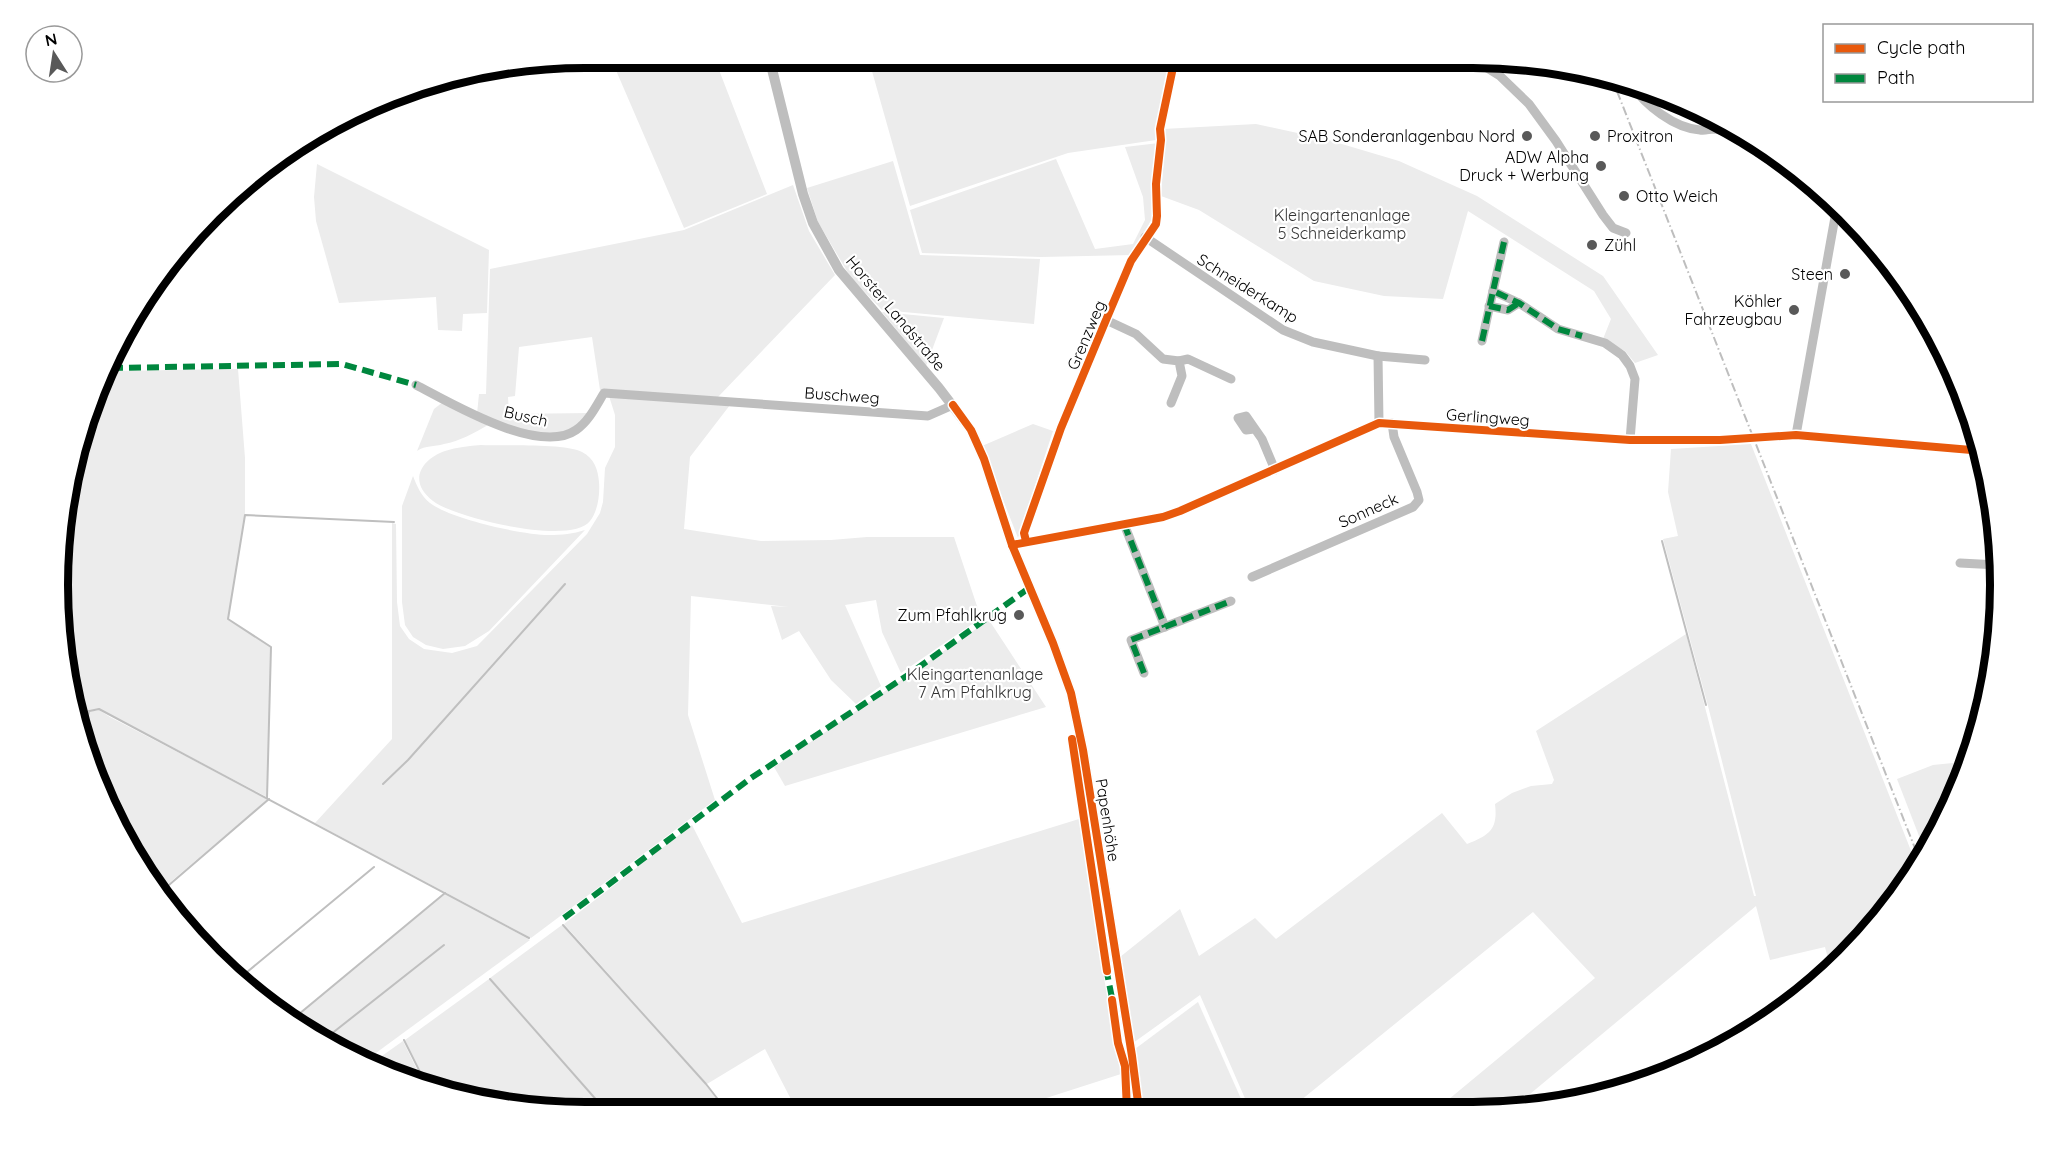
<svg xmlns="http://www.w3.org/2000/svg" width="2057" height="1170" viewBox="0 0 2057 1170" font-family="Quicksand,sans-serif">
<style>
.green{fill:#ececec}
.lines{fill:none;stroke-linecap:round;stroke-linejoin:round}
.stream{stroke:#bfbfbf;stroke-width:2}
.minor{stroke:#bebebe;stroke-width:9}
.major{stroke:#bebebe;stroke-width:10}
.rail{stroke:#bebebe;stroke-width:2;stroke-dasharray:9 3 1.5 3;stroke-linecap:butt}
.quiet{stroke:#00873e;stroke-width:6;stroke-dasharray:12 6;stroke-linecap:butt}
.cycleway-casing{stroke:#fff;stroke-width:11}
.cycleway{stroke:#e8590c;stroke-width:8}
.poi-dot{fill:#595959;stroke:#fff;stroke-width:2}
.labels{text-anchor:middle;stroke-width:4.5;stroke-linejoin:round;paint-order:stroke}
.poi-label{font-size:16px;fill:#000;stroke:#fff;text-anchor:end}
.park-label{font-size:16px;fill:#333;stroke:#fff}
.street-label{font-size:16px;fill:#000;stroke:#fff}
.rim{fill:none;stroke:#000;stroke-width:8}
</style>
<rect width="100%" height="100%" fill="#fff"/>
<!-- green -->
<g class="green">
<polygon points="631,57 714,57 767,194 684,228 615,68 607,69 606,65"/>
<polygon points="868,57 1172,58 1156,140 1068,153 910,206"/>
<polygon points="1256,124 1325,139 1399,161 1477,196 1603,276 1658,355 1635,363 1625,351 1603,339 1611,319 1594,291 1468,211 1443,299 1384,296 1314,281 1199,210 1161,196 1165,143 1163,129"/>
<polygon points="1159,143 1155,213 1132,255 1041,257 922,253 910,210 1056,159 1095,249 1133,244 1145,220 1143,197 1125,147"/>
<polygon points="893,161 920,255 1040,259 1034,324 882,310 851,278 818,222 807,188"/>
<polygon points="317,164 489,250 487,313 463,314 462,331 438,330 436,297 339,303 316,221 314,197"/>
<path d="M793,185L809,231L835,275L718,397L600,390L592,337L519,347L515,396L508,397L509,414L590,413C584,418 579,426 572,429C544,446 504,425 477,414L479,394H486L490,269L684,230Z"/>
<polygon points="882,312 944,318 926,366"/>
<polygon points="238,369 245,458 245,514 228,619 271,647 267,797 99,709 80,712 58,619 75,448 110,371"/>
<polygon points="609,396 730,405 690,457 684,529 761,541 831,540 867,537 954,537 981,618 901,673 882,632 876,600 845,605 881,686 856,704 831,680 799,631 782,640 771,606 789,607 691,596 688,715 715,800 531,938 315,823 392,739 392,523 396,524 397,602 400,626 409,639 424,649 452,653 477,646 587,534 600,513 603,502 605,468 615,447 615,415"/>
<path d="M443,402L488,425C474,433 460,441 444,444C434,447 426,445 417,451L434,409Z"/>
<polygon points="1033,424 1053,431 1018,538 982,446"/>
<path d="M1751,444L1917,866L1846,958L1831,970L1825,947L1770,960L1756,906L1512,1109H1437L1595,978L1533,912L1290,1109L1250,1110L1200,995L1133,1043L1120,957L1180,909L1199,956L1255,918L1276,939L1442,813L1467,844C1490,835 1498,829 1495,804L1512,793L1531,786L1552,784L1554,780L1536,731L1686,634L1754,896H1756L1708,706L1663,539L1678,536L1668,492L1671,449Z"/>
<path d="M481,445C504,446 564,443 582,452C594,458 598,469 599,482C600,494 598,511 590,521C571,546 455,518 433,501C408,482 420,460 445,451C457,447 469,446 481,445Z"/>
<path d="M413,476C417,486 421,496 430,503C451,519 522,535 549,535C562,535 573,534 585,530L489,631L465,646L443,649L426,645L413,637L405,625L402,602V506Z"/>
<polygon points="989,620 1046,707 785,786 774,767"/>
<polygon points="99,710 110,717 268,799 161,890 97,787 84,732 88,715 84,730 80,713"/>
<polygon points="1963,762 1965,769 1926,854 1897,779 1933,765"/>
<polygon points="1079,819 1116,1053 1123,1066 1121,1074 1009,1110 797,1111 765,1049 707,1084 564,924 692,825 742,923"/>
<polygon points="446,893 530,940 365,1061 321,1042 293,1019"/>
<polygon points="562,925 705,1084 726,1111 608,1112 490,978"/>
<polygon points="489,979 607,1112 551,1112 448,1095 428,1086 405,1040"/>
<polygon points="1198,1002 1246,1110 1143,1110 1135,1049"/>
<polygon points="403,1041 425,1086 372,1063"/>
</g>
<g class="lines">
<!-- stream -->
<g class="stream">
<polyline points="1662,541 1706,705"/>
<polyline points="80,713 99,709 529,938"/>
<polyline points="84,731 89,711"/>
<polyline points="383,784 408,760 565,584"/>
<polyline points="267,798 271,647 228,619 245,515 394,522"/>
<polyline points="162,891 269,799"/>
<polyline points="563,925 706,1084 727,1111"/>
<polyline points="241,977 374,867"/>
<polyline points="490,979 607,1112"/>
<polyline points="293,1019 445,893"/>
<polyline points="404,1040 427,1086"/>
<polyline points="321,1042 444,945"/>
</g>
<!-- minor -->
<g class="minor">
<polyline points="1471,58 1500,76 1529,104 1556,141 1603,215 1613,228 1626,233"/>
<path d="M1632,85C1645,105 1674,128 1700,130C1705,131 1709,129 1714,129C1726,130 1739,135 1750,138"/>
<polyline points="1145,237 1283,330 1313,342 1378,356 1379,423"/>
<polyline points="1504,242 1493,291 1519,303 1558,329 1605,343 1622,355 1630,366 1635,379 1630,440"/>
<polyline points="1489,306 1508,310 1519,303"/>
<polyline points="1106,320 1136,334 1163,359 1179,361 1182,376 1171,403"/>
<polyline points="1482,341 1493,291"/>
<polyline points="1378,356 1425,360"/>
<polyline points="1179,361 1188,359 1231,379"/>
<path d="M416,385C451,403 539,456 576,430C589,421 596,406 604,393L928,416L953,405"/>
<polyline points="1254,429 1246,430 1238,418 1246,416 1262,439 1275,470"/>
<polyline points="1796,435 1837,206"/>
<polyline points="1124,524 1165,627"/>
<polyline points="1026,541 1024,533 1061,428 1106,320 1131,261 1156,224 1157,216 1156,184 1161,140"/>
<polyline points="1012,545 1163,517 1180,511 1379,423 1630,440 1720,440 1796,435 1983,451"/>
<polyline points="1960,563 1998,565"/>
<polyline points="1252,577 1413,507 1419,500 1417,492 1394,437 1392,423"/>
<polyline points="1144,673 1131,640 1231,601"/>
<path d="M1650,1081C1673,1060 1689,1054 1719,1047"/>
</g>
<!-- major -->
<polyline class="major" points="769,57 803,194 813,223 839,270 939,388 971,430 984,459 1012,545 1053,643 1071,693 1083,750 1132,1056 1139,1110"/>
<!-- rail -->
<polyline class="rail" points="1611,76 1920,861"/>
<!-- quiet -->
<g class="quiet">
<polyline points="1504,242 1493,291 1519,303 1558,329 1582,336"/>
<polyline points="1489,306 1508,310 1519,303"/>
<polyline points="1482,341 1493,291"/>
<polyline points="111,368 342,364 416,385"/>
<polyline points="1124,524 1165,627"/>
<polyline points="1144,673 1131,640 1231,601"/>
<polyline points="564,918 751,778 908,675 1029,588"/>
<polyline points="1106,968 1113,1003"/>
</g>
<!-- cycleway casing -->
<g class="cycleway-casing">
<g id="cycleway">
<polyline points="953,405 971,430 984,459 1012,545 1053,643 1071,693 1083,750 1132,1056 1139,1110"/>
<polyline points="1026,541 1024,533 1061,428 1106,320 1131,261 1156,224 1157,216 1156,184 1161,140 1160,129 1175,58"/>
<polyline points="1012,545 1163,517 1180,511 1379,423 1630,440 1720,440 1796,435 1983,451"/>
<polyline points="1072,739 1107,971"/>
<polyline points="1112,1000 1118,1043 1125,1066 1127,1110"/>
<path d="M1650,1081C1673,1060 1689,1054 1719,1047"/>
</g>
</g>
<!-- cycleway -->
<use href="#cycleway" class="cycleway"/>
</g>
<!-- markers -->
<g class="poi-dot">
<circle cx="1527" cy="136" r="6"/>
<circle cx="1595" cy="136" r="6"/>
<circle cx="1601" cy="166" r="6"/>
<circle cx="1624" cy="196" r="6"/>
<circle cx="1592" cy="245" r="6"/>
<circle cx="1845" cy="274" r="6"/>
<circle cx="1794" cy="310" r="6"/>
<circle cx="1019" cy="615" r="6"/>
</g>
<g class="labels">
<!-- poi labels -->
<g class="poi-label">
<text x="1515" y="142">SAB Sonderanlagenbau Nord</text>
<text x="1607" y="142" text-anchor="start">Proxitron</text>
<text x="1589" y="163">ADW Alpha<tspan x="1589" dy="18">Druck + Werbung</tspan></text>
<text x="1636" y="202" text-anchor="start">Otto Weich</text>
<text x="1604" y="251" text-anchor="start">Zühl</text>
<text x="1833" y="280">Steen</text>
<text x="1782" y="307">Köhler<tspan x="1782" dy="18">Fahrzeugbau</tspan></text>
<text x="1007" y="621">Zum Pfahlkrug</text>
</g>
<!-- park labels -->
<g class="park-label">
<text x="1342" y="221">Kleingartenanlage<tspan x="1342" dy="18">5 Schneiderkamp</tspan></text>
<text x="975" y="680">Kleingartenanlage<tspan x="975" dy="18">7 Am Pfahlkrug</tspan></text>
</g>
<!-- street labels -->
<g class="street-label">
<text transform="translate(1248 288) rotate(32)" y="6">Schneiderkamp</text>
<text transform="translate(896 313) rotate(50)" y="6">Horster Landstraße</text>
<text transform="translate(1086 335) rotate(-67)" y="6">Grenzweg</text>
<text transform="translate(842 395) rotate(4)" y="6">Buschweg</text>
<text transform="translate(526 416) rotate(13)" y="6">Busch</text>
<text transform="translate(1488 417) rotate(4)" y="6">Gerlingweg</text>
<text transform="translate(1368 510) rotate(-24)" y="6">Sonneck</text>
<text transform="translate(1108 820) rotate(81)" y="6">Papenhöhe</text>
</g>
</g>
<!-- crop -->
<path d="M0 0H2057V1170H0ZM585 68H1473A517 517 0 0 1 1990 585V585A517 517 0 0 1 1473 1102H585A517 517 0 0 1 68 585V585A517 517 0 0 1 585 68Z" fill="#fff" fill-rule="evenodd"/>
<path class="rim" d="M585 68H1473A517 517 0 0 1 1990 585V585A517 517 0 0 1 1473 1102H585A517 517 0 0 1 68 585V585A517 517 0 0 1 585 68Z"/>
<!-- legend -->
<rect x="1823" y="24" width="210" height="78" fill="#ffffff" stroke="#999999" stroke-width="1.5"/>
<rect x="1835" y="44" width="30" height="9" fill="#e8590c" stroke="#999999" stroke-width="1.5"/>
<text x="1877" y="54" font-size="18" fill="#000000">Cycle path</text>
<rect x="1835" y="74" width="30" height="9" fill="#00873e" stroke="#999999" stroke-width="1.5"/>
<text x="1877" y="84" font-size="18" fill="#000000">Path</text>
<!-- north arrow -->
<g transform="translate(54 54) rotate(348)"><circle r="28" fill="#ffffff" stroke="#999999" stroke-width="1.5"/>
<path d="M0-4.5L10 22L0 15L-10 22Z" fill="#595959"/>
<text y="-9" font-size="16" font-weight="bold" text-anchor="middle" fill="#000000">N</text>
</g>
</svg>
